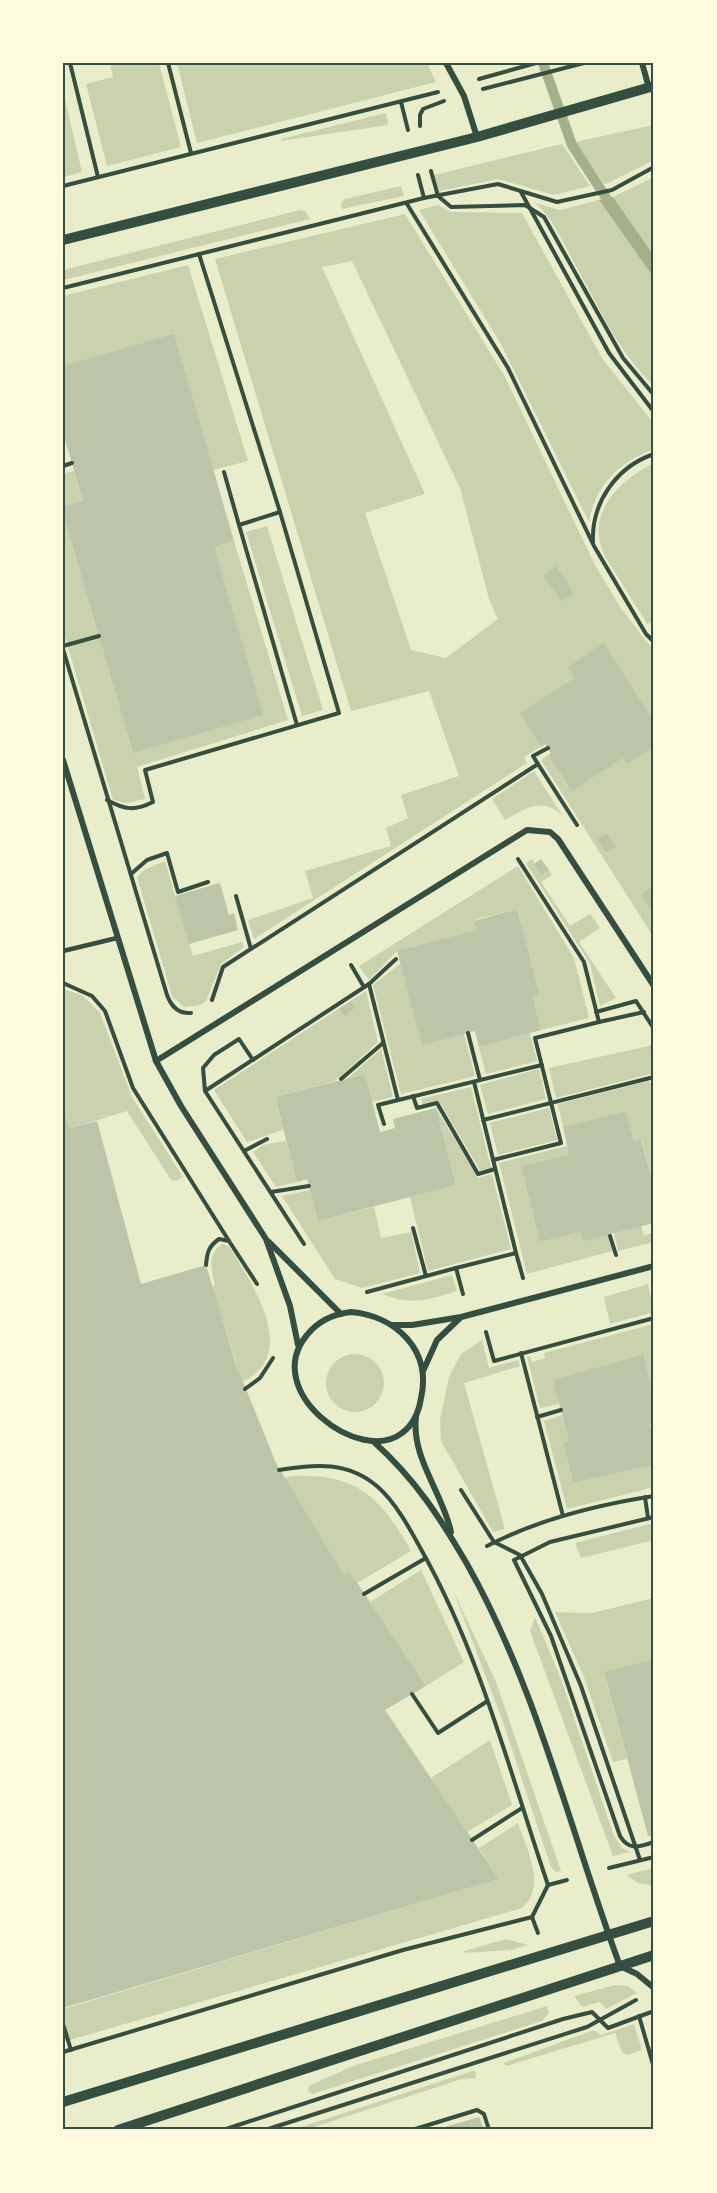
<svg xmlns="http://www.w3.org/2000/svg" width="717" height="2193" viewBox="0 0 717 2193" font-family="Inter,sans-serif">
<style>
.green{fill:#cad2ad;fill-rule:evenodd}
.water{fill:#a3b18a}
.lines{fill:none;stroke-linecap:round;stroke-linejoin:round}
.stream{stroke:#a3b18a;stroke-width:10}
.building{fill:#bcc5a7}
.path{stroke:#344e41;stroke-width:4}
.service{stroke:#344e41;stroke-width:4.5}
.minor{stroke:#344e41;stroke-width:6}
.tertiary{stroke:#344e41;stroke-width:10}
.neatline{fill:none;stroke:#344e41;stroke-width:2}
</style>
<rect width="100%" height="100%" fill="#e9edc9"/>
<!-- green -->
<g class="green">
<polygon points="110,63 159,63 181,147 107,166 86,84 113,77"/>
<polygon points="177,63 427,63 436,82 197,143"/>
<polygon points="63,91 82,172 63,177"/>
<polygon points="386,113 388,125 281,141 281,139"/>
<polygon points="654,125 654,160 608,183 604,184 575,142"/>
<polygon points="562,144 590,186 554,195 498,179 439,191 434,175"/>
<polygon points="654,177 654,256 613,197"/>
<polygon points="401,186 404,196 342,209 341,203 345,199"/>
<path d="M599,200L654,278V386C617,351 596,301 571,257C561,238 552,217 535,203L560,210Z"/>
<path d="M438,205L450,212L522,213L602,358L654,424V449C619,462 595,485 589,522L501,344L419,210Z"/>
<polygon points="300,210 305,211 310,219 63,280 63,270"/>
<path d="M405,214L504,375L594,563L620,607L654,651V938L541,760L551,753L545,744L524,757L527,763L254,939L248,920L313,898L305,871L391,846L386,828L408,818L401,795L459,776L429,691L351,711L215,259ZM352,261L460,488L489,599L498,619L446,658L411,650L365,513L425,494L322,267Z"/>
<polygon points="188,265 248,461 213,470 63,366 63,296"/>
<path d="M654,463V627L650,622L648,625L606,558C583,516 618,481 654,463Z"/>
<polygon points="74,471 83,501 63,506 63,474"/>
<polygon points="63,514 133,753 214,547 234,541 288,720 137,767 145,799 126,803 113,800 63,630"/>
<polygon points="267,526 323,710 302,716 246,532"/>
<path d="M534,771L562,815C542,797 526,808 505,820L492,799Z"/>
<polygon points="532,859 541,875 549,870 552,875 541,882 570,926 590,914 600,928 579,942 616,998 600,1006 590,964 526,863"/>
<polygon points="165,861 193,956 242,942 244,947 221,964 206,1001 201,1005 184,1007 172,996 137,877 144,870"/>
<polygon points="518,866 574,958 589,1018 541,1030 533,997 540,995 517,909 474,920 476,930 397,951 369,980 359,966"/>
<polygon points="401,963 464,1034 475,1076 401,1094 373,985"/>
<polygon points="63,989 82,995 100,1013 132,1097 183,1177 176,1181 171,1180 127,1111 71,1128 63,1114"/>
<polygon points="366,991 378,1042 335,1081 275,1097 283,1130 247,1142 214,1090"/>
<polygon points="530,1033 537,1061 486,1074 479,1047"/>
<polygon points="649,1046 654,1061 654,1073 556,1098 549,1068"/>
<polygon points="381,1049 393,1097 372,1102 365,1074 348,1078"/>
<polygon points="539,1069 546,1099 488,1114 480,1085"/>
<polygon points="649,1081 654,1089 654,1188 642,1140 634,1142 626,1111 563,1127 558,1104"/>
<polygon points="471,1087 491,1168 480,1170 439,1101 423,1105 421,1099"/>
<polygon points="436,1108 478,1178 492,1174 511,1249 428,1271 410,1197 456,1185"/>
<polygon points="549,1108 557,1140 498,1155 490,1123"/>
<polygon points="286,1141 297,1182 276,1187 253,1152 263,1145"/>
<polygon points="567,1146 569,1154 521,1166 540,1242 581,1232 583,1240 608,1234 612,1251 527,1274 499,1163"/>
<polygon points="310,1190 318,1221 374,1207 381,1238 411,1232 420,1273 362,1288 335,1279 282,1196"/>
<polygon points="641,1226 644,1235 654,1233 654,1242 618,1251 614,1233"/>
<path d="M222,1244L229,1246C250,1281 302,1354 242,1382L212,1287L215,1285C211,1269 207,1255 222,1244Z"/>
<path d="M452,1275L457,1291C427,1300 412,1306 382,1294Z"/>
<polygon points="648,1284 654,1312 610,1324 604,1297"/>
<polygon points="654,1324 654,1389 652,1390 642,1354 554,1380 559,1404 540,1408 527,1357 530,1356 532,1362 545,1358 544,1353"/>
<polygon points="482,1340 489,1368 518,1360 520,1366 464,1383 505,1529 493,1532 441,1441 440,1419 449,1377 461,1354"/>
<circle cx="355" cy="1383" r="29"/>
<polygon points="562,1415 569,1441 563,1444 573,1483 654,1465 654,1487 567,1509 544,1421"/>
<path d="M294,1476C357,1473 382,1499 411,1551L357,1583L350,1572L344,1575L284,1478Z"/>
<polygon points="654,1523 654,1540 581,1558 575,1543"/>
<polygon points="421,1570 464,1662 426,1686 370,1602"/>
<polygon points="453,1590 496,1682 561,1871 556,1872 551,1867 503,1722"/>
<polygon points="654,1598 654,1659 604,1673 627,1759 613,1762 584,1677 555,1612 592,1613"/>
<polygon points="535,1617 561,1679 614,1836 622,1848 630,1852 613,1856 530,1631"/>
<polygon points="490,1740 512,1805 467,1832 431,1778"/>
<path d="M518,1823C527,1850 547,1885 522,1908L63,2042V2009L499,1879L479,1848Z"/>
<polygon points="654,1868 654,1886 638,1883 626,1875"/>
<polygon points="506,1939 528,1945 511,1950 465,1953 464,1951"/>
<polygon points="615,1985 628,1986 637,1993 606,2009 600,2002 582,2007 574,1996"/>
<polygon points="547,2006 549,2013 542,2021 312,2094 308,2091 309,2086 353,2066"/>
<polygon points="634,2024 642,2050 627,2055 622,2052 615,2033 506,2066 504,2063 594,2030 601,2035"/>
<polygon points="475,2070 476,2078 462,2079 305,2130 292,2130"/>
</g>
<!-- water -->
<polygon class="water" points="613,197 654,256 654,278 599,200"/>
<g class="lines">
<!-- stream -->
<polyline class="stream" points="543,63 572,145 614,210"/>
</g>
<!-- building -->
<g class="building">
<polygon points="174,334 234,541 214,547 263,715 133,753 63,514 63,506 83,501 63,433 63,366"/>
<polygon points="556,566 574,593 561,601 543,575"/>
<polygon points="604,643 654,722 654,747 627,764 623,758 572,791 549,755 551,753 545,744 541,747 520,713 575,678 568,667"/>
<polygon points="607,833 616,847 606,853 597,839"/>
<polygon points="541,859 549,870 541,875 534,864"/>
<polygon points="220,883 229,915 234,913 238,930 189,944 175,896"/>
<polygon points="654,886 654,915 641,894"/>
<polygon points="517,909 540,995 533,997 541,1030 479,1047 475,1031 422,1045 397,951 476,930 474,921"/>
<polygon points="351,1001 355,1008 344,1016 339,1009"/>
<polygon points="654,1045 654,1062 653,1062 649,1046"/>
<polygon points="365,1074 380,1132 395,1128 393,1119 436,1108 456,1185 318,1221 307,1179 297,1182 275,1097"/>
<polygon points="626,1111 634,1142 641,1139 654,1188 654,1223 583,1241 581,1232 540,1242 521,1166 569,1154 563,1127"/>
<polygon points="63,1114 71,1128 97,1121 141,1284 206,1265 235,1362 276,1463 344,1575 350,1572 426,1686 385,1710 499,1879 63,2008"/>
<polygon points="643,1354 652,1390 654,1389 654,1423 650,1424 654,1439 654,1465 573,1483 563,1443 569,1441 553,1380"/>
<polygon points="654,1659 654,1835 648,1836 604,1672"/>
<polygon points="479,2117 484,2130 438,2130 438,2129"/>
</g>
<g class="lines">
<!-- path -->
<g class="path">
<polyline points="70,63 98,177"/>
<polyline points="168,63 191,153"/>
<polyline points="479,79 536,63"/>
<polyline points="483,89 584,63"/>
<polyline points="401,102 408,130"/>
<polyline points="420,126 420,115 423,109 444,101"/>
<polyline points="431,171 438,196 451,207 525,205 544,217 623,358 654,395"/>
<polyline points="418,175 424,198"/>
<polyline points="63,186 438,92"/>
<polyline points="521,192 609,353 654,412"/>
<polyline points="407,204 508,368 594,546 646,634 654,642"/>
<polyline points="63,288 424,198 498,184 557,202 612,190 654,167"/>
<polyline points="63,466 72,463"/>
<polyline points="224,472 239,525"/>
<polyline points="280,512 239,525 297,725"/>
<path d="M593,543C591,503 616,467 654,454"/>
<polyline points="63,646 99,636"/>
<path d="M63,649L167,995C171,1006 178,1014 191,1013"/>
<polyline points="538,764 533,756 548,748"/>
<path d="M107,800C125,810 135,811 153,802L145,770L339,713L280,512L199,254"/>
<polyline points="131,874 147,860 167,853 178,892 208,882"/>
<polyline points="236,896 251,949"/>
<polyline points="351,965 364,987"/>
<polyline points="63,983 92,996 105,1011 133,1088 229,1241"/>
<polyline points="369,984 398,1100"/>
<polyline points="212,1000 223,967 538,764 577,825"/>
<polyline points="596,1012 636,1001 654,1029"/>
<polyline points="599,1022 644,1012"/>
<polyline points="468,1033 480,1080"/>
<polyline points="253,1060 239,1039 214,1055 203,1068 205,1091 304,1244"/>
<polyline points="341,1079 383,1043"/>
<polyline points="474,1082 516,1253"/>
<polyline points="205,1091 369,984 396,959"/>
<polyline points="413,1096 417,1108 437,1103 478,1174 495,1169"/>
<polyline points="483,1120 654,1077"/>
<polyline points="384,1124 378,1105 542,1065"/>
<polyline points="244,1151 267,1139"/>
<polyline points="493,1160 561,1143 535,1038 599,1022 584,962 518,859"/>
<polyline points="271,1192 309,1186"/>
<polyline points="413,1228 426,1276"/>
<polyline points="610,1236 616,1255"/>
<path d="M206,1265C207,1252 209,1246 219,1239L229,1241L257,1284"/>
<polyline points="456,1268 516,1253 523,1278"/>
<polyline points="367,1292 456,1268 463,1294"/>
<polyline points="486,1332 494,1361 654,1318"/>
<polyline points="521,1353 563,1516"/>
<polyline points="245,1389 260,1378 273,1358"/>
<polyline points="537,1417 561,1410"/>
<polyline points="461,1490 494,1542 520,1555 542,1594 581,1686 640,1860"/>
<polyline points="645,1497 648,1518"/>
<path d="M654,1517L550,1542L514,1560L551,1636L620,1836C629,1851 639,1847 654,1842"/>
<path d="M487,1546C539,1519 596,1505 654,1496"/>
<polyline points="364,1594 426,1558"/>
<polyline points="412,1694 438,1733 486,1702"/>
<polyline points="472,1840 522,1808"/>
<polyline points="609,1868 654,1857"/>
<polyline points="548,1885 567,1880"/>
<polyline points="532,1917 538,1933"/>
<polyline points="639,2016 654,2068"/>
<polyline points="63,2024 71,2050"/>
<path d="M63,2052L403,1950L532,1917L548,1885C510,1773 480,1654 422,1551C410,1529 396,1503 378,1487C348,1461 316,1464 279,1470"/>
<polyline points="223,2130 563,2019 592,2012 608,2028 654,2011"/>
<polyline points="265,2130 587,2027 636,2000"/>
<polyline points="412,2130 477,2110 484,2114 489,2130"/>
</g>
<!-- service -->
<polyline class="service" points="63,951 117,938"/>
<!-- minor -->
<g class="minor">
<polyline points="446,63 464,96 477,137"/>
<polyline points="642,63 649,88"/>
<polyline points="63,760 156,1061 181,1106 266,1239 290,1306 298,1345"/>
<polyline points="156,1061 527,830 550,832 558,839 654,986"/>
<polyline points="269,1242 341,1314"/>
<path d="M351,1312C396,1316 432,1350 421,1398C419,1411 413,1425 402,1433C360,1466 260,1391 307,1335C318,1321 334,1314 351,1312Z"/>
<polyline points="394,1325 412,1325 461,1317 654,1266"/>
<polyline points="424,1369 437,1340 460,1318"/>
<path d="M416,1417C411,1458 443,1493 451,1532"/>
<path d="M374,1442C415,1479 439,1516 467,1564C538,1690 570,1831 620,1966L637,1974L654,1988"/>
</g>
<!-- tertiary -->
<g class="tertiary">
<polyline points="63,240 477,137 654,86"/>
<polyline points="63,2102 654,1921"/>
<polyline points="118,2130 654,1955"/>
</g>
</g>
<!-- border -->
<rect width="717" height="2193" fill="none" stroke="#fefae0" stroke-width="129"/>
<rect x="64" y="64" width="588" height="2064" class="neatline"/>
</svg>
